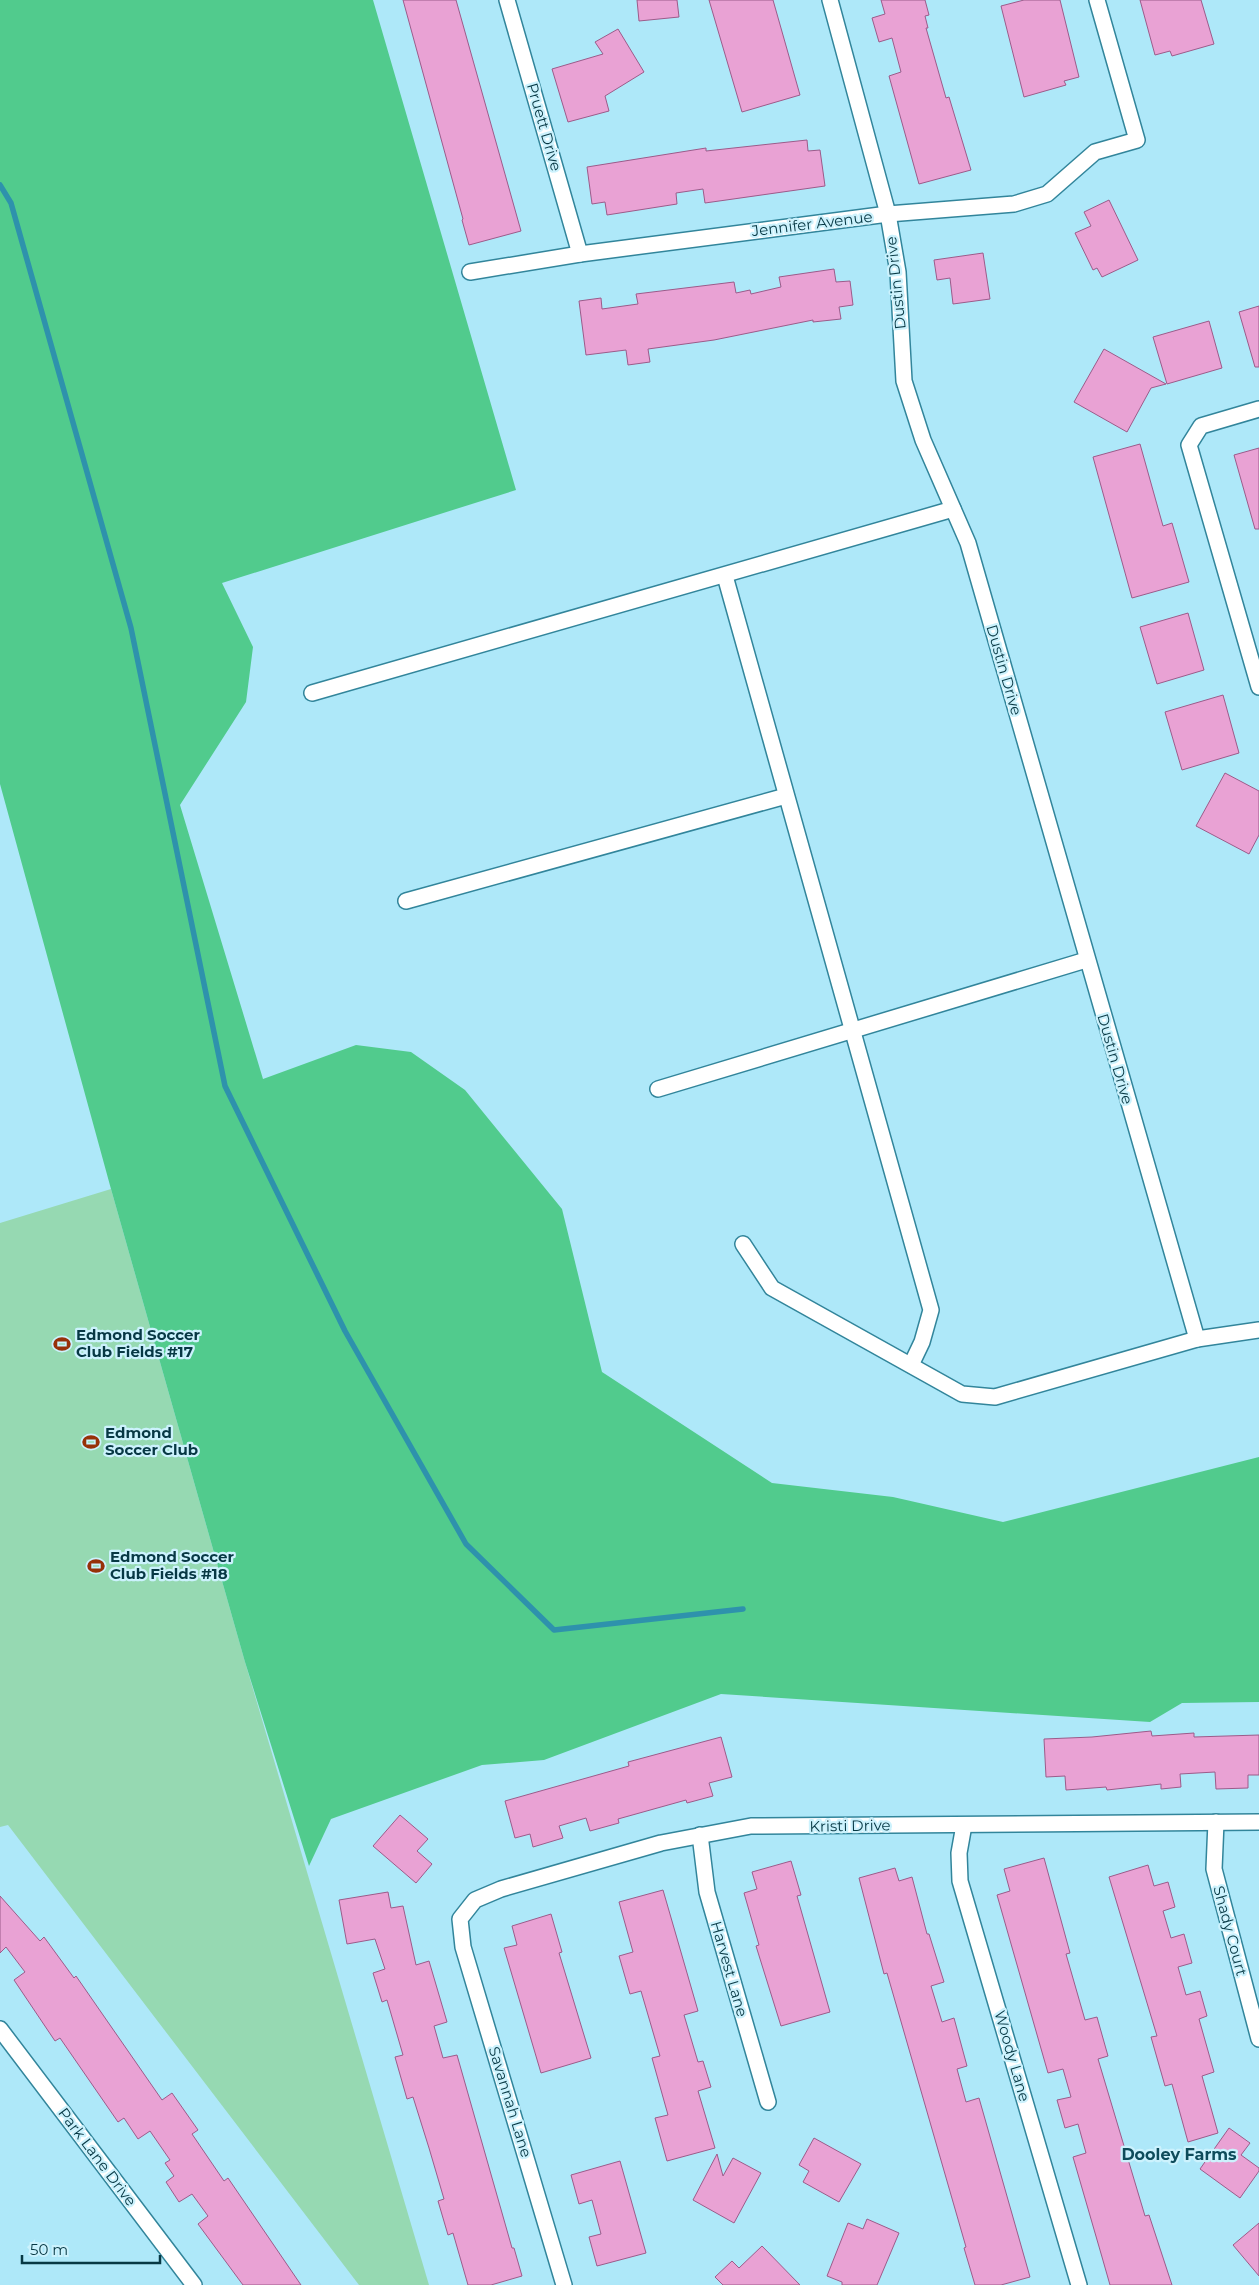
<svg xmlns="http://www.w3.org/2000/svg" width="1259" height="2285" viewBox="0 0 1259 2285" font-family="Montserrat,sans-serif">
<style>
.green{fill:#96d9b2}
.forest{fill:#51cb8d}
.lines{fill:none;stroke-linecap:round;stroke-linejoin:round}
.stream{stroke:#2e92ac;stroke-width:5.5}
.building{fill:#e9a2d4;stroke:#9c5b8a}
.minor-casing{stroke:#32859b;stroke-width:18}
.minor{stroke:#fff;stroke-width:15}
.labels{text-anchor:middle;stroke-width:4.5;stroke-linejoin:round;paint-order:stroke}
.street-label{font-size:15px;fill:#073844;stroke:#ccf2fd}
.poi-label{font-size:15px;font-weight:bold;fill:#073844;stroke:#ccf2fd;text-anchor:start}
.neighbourhood-label{font-size:16px;font-weight:bold;fill:#0e4c5b;stroke:#ccf2fd}
</style>
<rect width="100%" height="100%" fill="#aee8f9"/>
<!-- green -->
<polygon class="green" points="111,1189 245,1662 429,2285 359,2285 8,1825 0,1827 0,1223"/>
<!-- forest -->
<polygon class="forest" points="0,0 373,0 516,490 222,583 253,647 246,702 180,805 263,1079 356,1045 411,1052 465,1090 562,1209 602,1372 772,1483 893,1497 1003,1522 1259,1457 1259,1702 1182,1703 1150,1722 721,1694 544,1760 482,1765 331,1819 309,1866 245,1662 111,1189 0,784"/>
<g class="lines">
<!-- stream -->
<polyline class="stream" points="0,185 11,203 131,628 225,1086 345,1331 466,1544 554,1630 743,1609"/>
</g>
<!-- building -->
<g class="building">
<polygon points="403,0 456,0 521,231 469,245 462,220 463,219"/>
<polygon points="637,0 677,0 679,17 639,21"/>
<polygon points="709,0 773,0 800,95 742,112"/>
<polygon points="881,0 925,0 929,15 925,16 928,28 926,28 946,98 949,97 971,170 919,184 889,76 901,72 892,38 879,42 872,18 885,14"/>
<polygon points="1024,0 1060,0 1079,77 1064,81 1066,85 1024,97 1001,6"/>
<polygon points="1140,0 1201,0 1214,44 1172,56 1170,51 1155,55"/>
<polygon points="618,29 644,72 605,96 609,111 568,122 552,69 603,54 595,42"/>
<polygon points="807,140 808,151 820,150 825,186 705,203 703,189 676,193 677,204 607,215 605,202 592,204 587,167 706,148 706,151"/>
<polygon points="1109,200 1138,260 1102,277 1097,268 1093,270 1075,233 1091,226 1084,212"/>
<polygon points="983,253 990,299 953,304 950,278 937,280 934,260"/>
<polygon points="834,269 836,282 850,281 853,305 839,307 841,319 813,322 813,320 714,340 648,349 650,362 628,365 626,350 586,355 579,301 601,298 602,309 638,304 636,294 734,282 736,293 750,290 751,294 781,287 779,277"/>
<polygon points="1259,306 1259,367 1255,367 1239,312"/>
<polygon points="1209,321 1222,368 1167,384 1153,337"/>
<polygon points="1104,349 1166,384 1151,388 1127,432 1074,402"/>
<polygon points="1140,444 1163,526 1172,523 1189,582 1132,598 1093,457"/>
<polygon points="1259,448 1259,529 1255,529 1234,455"/>
<polygon points="1188,613 1204,670 1157,684 1140,627"/>
<polygon points="1223,695 1239,753 1182,770 1165,712"/>
<polygon points="1225,773 1259,791 1259,835 1249,854 1196,826"/>
<polygon points="1151,1731 1152,1736 1194,1733 1194,1737 1259,1735 1259,1775 1248,1775 1248,1788 1216,1789 1215,1772 1180,1774 1181,1787 1161,1789 1161,1784 1107,1790 1106,1787 1066,1790 1065,1776 1046,1777 1044,1739 1092,1737"/>
<polygon points="721,1737 732,1777 709,1783 713,1796 687,1803 686,1800 618,1819 619,1823 590,1831 586,1818 559,1826 563,1838 533,1847 530,1834 515,1838 505,1801 629,1766 628,1762"/>
<polygon points="400,1815 428,1839 417,1851 432,1864 416,1883 373,1846"/>
<polygon points="1044,1858 1070,1953 1066,1954 1085,2020 1097,2017 1108,2056 1098,2059 1145,2216 1149,2215 1172,2285 1110,2285 1102,2257 1073,2157 1086,2153 1078,2124 1065,2128 1057,2100 1071,2097 1063,2069 1048,2073 997,1895 1010,1891 1004,1869"/>
<polygon points="791,1861 801,1895 797,1896 830,2012 781,2026 756,1946 759,1945 744,1893 757,1889 752,1872"/>
<polygon points="1148,1865 1154,1886 1168,1882 1175,1907 1163,1911 1171,1938 1184,1934 1192,1963 1178,1967 1186,1995 1200,1991 1207,2016 1199,2019 1214,2072 1202,2076 1218,2133 1188,2142 1172,2084 1165,2086 1151,2037 1157,2036 1109,1877"/>
<polygon points="895,1868 899,1881 912,1877 927,1934 929,1934 944,1982 931,1986 942,2022 954,2018 967,2066 957,2069 966,2102 979,2098 1030,2277 1001,2285 975,2285 964,2248 966,2247 887,1973 884,1974 859,1878"/>
<polygon points="663,1890 698,2011 684,2015 698,2062 703,2061 711,2087 698,2091 715,2148 667,2161 655,2118 668,2115 652,2058 660,2056 641,1991 630,1994 619,1956 633,1952 619,1902"/>
<polygon points="388,1892 391,1908 403,1906 416,1965 429,1961 447,2022 434,2026 443,2058 457,2055 512,2248 514,2248 522,2276 491,2285 468,2285 453,2233 448,2235 438,2201 444,2199 429,2148 413,2097 407,2099 395,2057 403,2055 387,2000 382,2002 373,1973 385,1969 375,1939 347,1944 339,1900"/>
<polygon points="0,1896 40,1941 44,1937 74,1978 76,1976 162,2100 172,2093 198,2130 192,2134 224,2181 228,2178 301,2285 243,2285 198,2224 208,2216 192,2194 179,2202 166,2182 174,2176 165,2163 170,2160 150,2131 138,2139 124,2118 118,2122 60,2038 55,2041 14,1980 25,1972 6,1947 0,1953"/>
<polygon points="551,1914 562,1952 559,1953 591,2058 541,2073 504,1948 517,1945 512,1926"/>
<polygon points="1229,2128 1250,2143 1241,2155 1259,2168 1259,2171 1240,2198 1200,2169"/>
<polygon points="814,2138 861,2164 839,2202 803,2182 809,2171 799,2165"/>
<polygon points="717,2154 723,2176 733,2158 761,2173 734,2223 693,2200"/>
<polygon points="620,2161 646,2253 597,2266 589,2237 601,2234 592,2200 579,2204 571,2175"/>
<polygon points="867,2219 899,2233 877,2285 842,2285 842,2282 827,2276 848,2223 863,2229"/>
<polygon points="1259,2223 1259,2276 1233,2245"/>
<polygon points="762,2246 800,2285 723,2285 715,2277 732,2261 739,2268"/>
</g>
<g class="lines">
<!-- minor casing -->
<g class="minor-casing">
<g id="minor">
<polyline points="507,0 580,254"/>
<polyline points="830,0 888,214 898,272 904,381 923,440 968,543 1197,1339"/>
<polyline points="470,272 580,254 888,214 1014,204 1047,194 1095,152 1137,140 1097,0"/>
<polyline points="1259,409 1201,426 1189,445 1259,687"/>
<polyline points="725,576 931,1310 922,1342 911,1365"/>
<polyline points="312,693 953,509"/>
<polyline points="406,901 786,796"/>
<polyline points="658,1089 1086,960"/>
<polyline points="743,1244 772,1288 962,1394 995,1397 1197,1339 1259,1330"/>
<polyline points="1216,1822 1214,1869 1259,2039"/>
<polyline points="964,1825 959,1853 960,1881 1079,2285"/>
<polyline points="700,1835 707,1892 768,2102"/>
<polyline points="0,2029 194,2285"/>
<polyline points="564,2285 463,1947 460,1919 475,1900 501,1889 661,1843 751,1826 1259,1822"/>
</g>
</g>
<!-- minor -->
<use href="#minor" class="minor"/>
</g>
<!-- icons -->
<defs>
<g id="stadium-bare" transform="scale(1.35)"><path d="M0-5a6.5 5 0 1 0 0 10a6.5 5 0 1 0 0-10ZM-3.5-1.8h7v3.6h-7Z" fill="#973109" stroke="#ccf2fd" stroke-width="2.5" paint-order="stroke"/></g>
</defs>
<g fill-rule="evenodd">
<use href="#stadium-bare" x="62" y="1344"/>
<use href="#stadium-bare" x="91" y="1442"/>
<use href="#stadium-bare" x="96" y="1566"/>
</g>
<g class="labels">
<!-- street labels -->
<g class="street-label">
<text transform="translate(544 127) rotate(74)" y="5">Pruett Drive</text>
<text transform="translate(812 224) rotate(-7)" y="5">Jennifer Avenue</text>
<text transform="translate(896 283) rotate(-96)" y="5">Dustin Drive</text>
<text transform="translate(1004 670) rotate(74)" y="5">Dustin Drive</text>
<text transform="translate(1115 1059) rotate(74)" y="5">Dustin Drive</text>
<text transform="translate(850 1826) rotate(-1)" y="5">Kristi Drive</text>
<text transform="translate(1230 1931) rotate(75)" y="5">Shady Court</text>
<text transform="translate(729 1969) rotate(74)" y="5">Harvest Lane</text>
<text transform="translate(1012 2056) rotate(74)" y="5">Woody Lane</text>
<text transform="translate(510 2102) rotate(73)" y="5">Savannah Lane</text>
<text transform="translate(97 2157) rotate(53)" y="5">Park Lane Drive</text>
</g>
<!-- poi labels -->
<g class="poi-label">
<text x="76" y="1340">Edmond Soccer<tspan x="76" dy="17">Club Fields #17</tspan></text>
<text x="105" y="1438">Edmond<tspan x="105" dy="17">Soccer Club</tspan></text>
<text x="110" y="1562">Edmond Soccer<tspan x="110" dy="17">Club Fields #18</tspan></text>
</g>
<!-- neighbourhood labels -->
<g class="neighbourhood-label">
<text x="1179" y="2160">Dooley Farms</text>
</g>
</g>
<!-- scale -->
<path d="M22 2255v8h138v-8" fill="none" stroke="#073844" stroke-width="2.5"/>
<text x="30" y="2255" font-size="15" fill="#073844" stroke="#ccf2fd" stroke-width="4" paint-order="stroke">50 m</text>
</svg>
